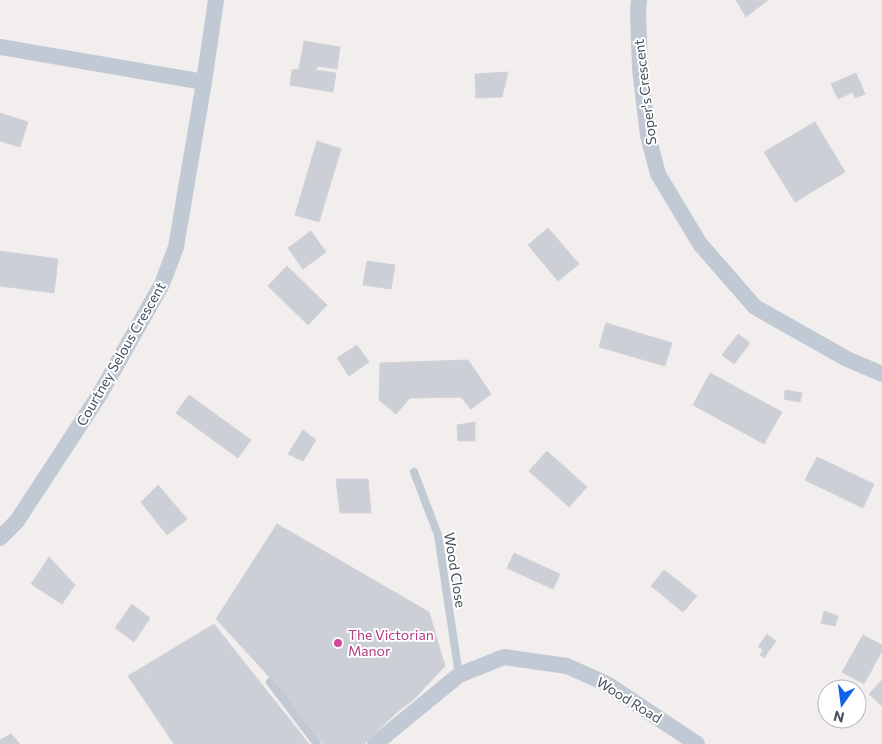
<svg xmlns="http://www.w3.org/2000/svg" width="882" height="744" viewBox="0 0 882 744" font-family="Commissioner,sans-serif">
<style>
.building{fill:#cccfd6;stroke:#d1d3da}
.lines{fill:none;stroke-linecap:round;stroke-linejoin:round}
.lane{stroke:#c0c9d4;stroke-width:8}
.street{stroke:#c0c9d4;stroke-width:16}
.hotel-dot{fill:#d1479c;stroke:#fff;stroke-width:2}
.labels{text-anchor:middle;stroke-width:4;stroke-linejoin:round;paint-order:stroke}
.street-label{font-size:14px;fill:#45505c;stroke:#fff}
.hotel-label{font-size:14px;fill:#b23c85;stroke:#fff;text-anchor:start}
</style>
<rect width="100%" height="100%" fill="#f1eeed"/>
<!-- building -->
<g class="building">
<polygon points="736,0 768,0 746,17"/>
<polygon points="304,41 340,47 337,69 317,66 316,70 336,73 333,92 290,85 292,70 299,69"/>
<polygon points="508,72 502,97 476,98 475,74"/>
<polygon points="856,73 865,94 855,98 853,92 838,99 831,84"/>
<polygon points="0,113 28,122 20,147 0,141"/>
<polygon points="815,122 845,172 795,202 764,152"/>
<polygon points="317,141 341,149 319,222 295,215"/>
<polygon points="548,228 579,264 558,281 528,245"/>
<polygon points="311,231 326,252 303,269 288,248"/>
<polygon points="0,251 58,259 54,293 0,286"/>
<polygon points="367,261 395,265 391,289 363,285"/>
<polygon points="287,266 327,305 308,325 268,286"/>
<polygon points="606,323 672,343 665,366 599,347"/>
<polygon points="738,334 750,343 734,364 722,355"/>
<polygon points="357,345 369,362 349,376 337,358"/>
<polygon points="468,360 491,394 471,409 461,397 410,398 396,414 379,400 380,363"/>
<polygon points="710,373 782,412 764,444 693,405"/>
<polygon points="785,390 802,393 800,402 784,399"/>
<polygon points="189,395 251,440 238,458 176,413"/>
<polygon points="475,422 475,441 458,441 457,425"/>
<polygon points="303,430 316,440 303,461 288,454"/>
<polygon points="547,451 587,487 569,507 529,471"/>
<polygon points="817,457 874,484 863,508 805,480"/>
<polygon points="336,479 368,479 371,513 340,513"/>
<polygon points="158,485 187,519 167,535 141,502"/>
<polygon points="277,524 429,612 445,666 414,699 396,713 364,744 323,744 264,671 216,619"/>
<polygon points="514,553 560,574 553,589 507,568"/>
<polygon points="49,557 75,585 62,604 31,584"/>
<polygon points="664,570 697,596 683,612 651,586"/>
<polygon points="132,604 150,618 134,642 115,628"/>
<polygon points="824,611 838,616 835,626 821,623"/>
<polygon points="214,624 309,744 174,744 128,676"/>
<polygon points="767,634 776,641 764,658 760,655 763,650 758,647"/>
<polygon points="863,635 882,645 882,651 864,684 842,672"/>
<polygon points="220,643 230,654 200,677 190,666"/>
<polygon points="169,664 188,680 176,693 162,681 153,685 146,675 158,665"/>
<polygon points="882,680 882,706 869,694"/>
<polygon points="11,734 20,744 0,744 0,740"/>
</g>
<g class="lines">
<!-- lane -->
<g class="lane">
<polyline points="414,472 438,535 459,675"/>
<polyline points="270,682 317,744"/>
</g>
<!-- street -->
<g class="street">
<polyline points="639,0 638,12 640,69 648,136 658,174 700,244 755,307 847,359 882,374"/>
<polyline points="0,47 204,82"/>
<polyline points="0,538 17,521 100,394 162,284 176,247 204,82 216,0"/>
<polyline points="375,744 459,675 504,657 567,666 607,684 697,744"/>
</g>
</g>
<!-- markers -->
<circle class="hotel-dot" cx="338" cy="643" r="5"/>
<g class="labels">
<!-- street labels -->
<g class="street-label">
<text transform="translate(645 92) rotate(-97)" y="5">Soper's Crescent</text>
<text transform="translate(121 354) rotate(-60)" y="5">Courtney Selous Crescent</text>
<text transform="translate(455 570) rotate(81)" y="5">Wood Close</text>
<text transform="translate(629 700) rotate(32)" y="5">Wood Road</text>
</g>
<!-- hotel labels -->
<g class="hotel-label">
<text x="348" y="640">The Victorian<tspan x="348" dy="16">Manor</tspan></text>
</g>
</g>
<!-- north arrow -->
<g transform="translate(842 704) rotate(194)"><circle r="24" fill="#ffffff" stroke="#b5b9be"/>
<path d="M0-4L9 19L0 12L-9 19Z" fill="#1061e8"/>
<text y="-8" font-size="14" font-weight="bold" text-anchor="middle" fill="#45505c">N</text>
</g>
</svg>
